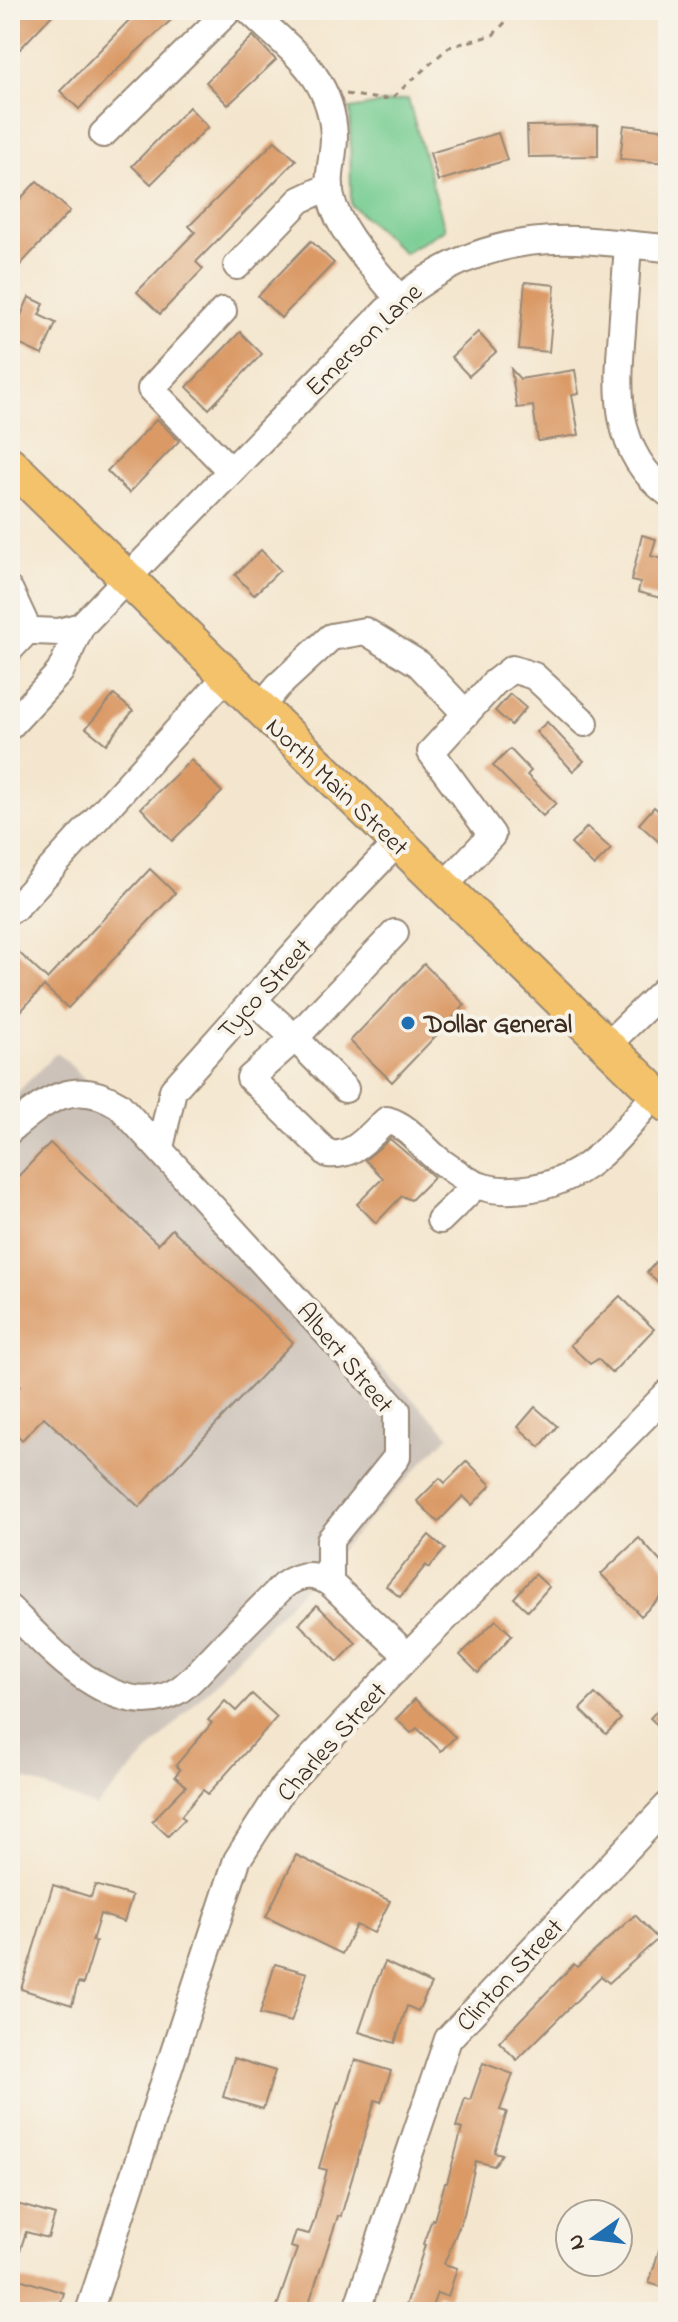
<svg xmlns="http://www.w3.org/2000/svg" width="678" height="2322" viewBox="0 0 678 2322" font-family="'Indie Flower',sans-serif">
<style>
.industrial{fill:#ccc2b9}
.green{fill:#74cc91;stroke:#587b58;stroke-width:2}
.building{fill:#da9965}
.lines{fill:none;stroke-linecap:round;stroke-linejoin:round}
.minor-casing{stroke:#988876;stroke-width:30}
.major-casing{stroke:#988876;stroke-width:38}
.path{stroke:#988876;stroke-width:3;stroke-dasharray:6 6;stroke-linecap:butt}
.minor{stroke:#fff;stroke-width:26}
.major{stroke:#f3c26a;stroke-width:34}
.poi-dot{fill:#1f6fb2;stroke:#f7f3e8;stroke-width:3}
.labels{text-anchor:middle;stroke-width:8;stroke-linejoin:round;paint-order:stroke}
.street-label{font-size:26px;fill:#3b2a1e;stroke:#f7f3e8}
.poi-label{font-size:26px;font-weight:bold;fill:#3b2a1e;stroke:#f7f3e8;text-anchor:start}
</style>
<rect width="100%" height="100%" fill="#f7f3e8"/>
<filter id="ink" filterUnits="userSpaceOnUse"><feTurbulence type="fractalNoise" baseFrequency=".0125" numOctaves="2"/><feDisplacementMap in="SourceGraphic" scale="16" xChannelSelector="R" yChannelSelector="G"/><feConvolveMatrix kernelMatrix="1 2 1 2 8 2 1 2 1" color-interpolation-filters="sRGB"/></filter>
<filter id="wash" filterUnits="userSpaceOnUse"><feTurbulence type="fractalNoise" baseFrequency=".006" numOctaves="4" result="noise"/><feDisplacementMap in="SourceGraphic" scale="32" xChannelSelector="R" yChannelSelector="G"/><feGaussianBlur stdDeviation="1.8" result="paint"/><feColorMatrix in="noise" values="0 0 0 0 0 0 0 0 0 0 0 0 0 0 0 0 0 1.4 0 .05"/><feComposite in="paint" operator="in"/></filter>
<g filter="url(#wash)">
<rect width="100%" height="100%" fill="#f4e6ce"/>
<!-- industrial -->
<polygon class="industrial" points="57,1052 449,1435 96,1807 10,1773 10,1100"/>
<!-- green -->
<polygon class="green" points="408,99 445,229 404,253 351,205 350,109"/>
<g id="blocks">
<!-- building -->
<g class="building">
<polygon points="21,10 57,10 17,52 10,45 10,22"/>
<polygon points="139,10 182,10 107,79 79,109 60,91"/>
<polygon points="253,36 276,60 228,105 206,82"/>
<polygon points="189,107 208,127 151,184 132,166"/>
<polygon points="598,125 598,156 528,157 527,126"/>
<polygon points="624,125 668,130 668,163 620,159"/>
<polygon points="498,133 507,160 438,181 430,153"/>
<polygon points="275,141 296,160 196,262 203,269 160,314 137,292 195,232 189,226"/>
<polygon points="37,181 70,211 10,276 10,210"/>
<polygon points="311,241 334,263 281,318 258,296"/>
<polygon points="525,282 555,285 549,352 519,349"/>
<polygon points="29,297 44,304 39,315 56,323 42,355 10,340"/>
<polygon points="240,332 262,354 209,409 187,387"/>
<polygon points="478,332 496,352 469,376 451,357"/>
<polygon points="511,369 520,379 575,370 579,394 572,395 579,435 538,441 533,406 517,408"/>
<polygon points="157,419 179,441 129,493 107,471"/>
<polygon points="642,535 656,539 651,556 668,560 668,600 638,592 640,583 631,581"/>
<polygon points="261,550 280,570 254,595 235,575"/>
<polygon points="510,694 526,708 511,725 495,711"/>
<polygon points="114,695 133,711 106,744 86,728"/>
<polygon points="547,722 584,761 573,771 536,732"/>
<polygon points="510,749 531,771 527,775 556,803 543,816 493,766"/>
<polygon points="191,760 222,792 172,841 141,808"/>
<polygon points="654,807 668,819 668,850 639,824"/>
<polygon points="587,827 611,849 594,866 571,844"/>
<polygon points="150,869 175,893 68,1008 44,986 10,1023 10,944 47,979"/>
<polygon points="424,964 465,1005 392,1082 350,1041"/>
<polygon points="390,1139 434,1177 411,1200 402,1196 376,1223 357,1204 383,1178 365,1160"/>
<polygon points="50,1143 158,1244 172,1229 293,1342 139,1507 44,1417 22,1440 10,1428 10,1397 20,1386 10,1377 10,1340 18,1331 10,1323 10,1185"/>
<polygon points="668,1249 668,1291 647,1272"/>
<polygon points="620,1296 654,1329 612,1373 598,1359 590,1364 570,1345"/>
<polygon points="535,1407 557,1426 540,1447 518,1427"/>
<polygon points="467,1461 491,1485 472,1505 463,1496 438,1522 417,1501 440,1478 445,1483"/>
<polygon points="429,1535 445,1549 429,1568 426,1565 400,1597 386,1586"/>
<polygon points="639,1538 668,1570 668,1590 641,1616 601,1574"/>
<polygon points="535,1574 549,1587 528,1611 514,1598"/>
<polygon points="317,1605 356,1643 338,1662 299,1624"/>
<polygon points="496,1620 512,1635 478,1673 460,1655"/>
<polygon points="252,1694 277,1717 208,1794 203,1790 181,1816 185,1819 168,1836 152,1821 186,1786 175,1776 180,1770 176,1765 212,1723 208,1720 225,1701 236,1711"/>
<polygon points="595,1694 621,1719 606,1734 580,1709"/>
<polygon points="415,1699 455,1737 441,1751 417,1728 411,1733 396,1719"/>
<polygon points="668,1699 668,1735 650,1718"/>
<polygon points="296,1855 390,1901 374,1933 356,1925 342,1954 266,1917"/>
<polygon points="53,1885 91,1897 95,1885 132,1896 124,1922 100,1914 92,1941 96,1942 83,1984 78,1983 72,2005 21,1989"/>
<polygon points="635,1915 658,1939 609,1983 601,1976 517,2060 499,2042 574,1964 577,1967"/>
<polygon points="385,1962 431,1984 418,2011 407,2006 395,2043 359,2032 375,1985"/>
<polygon points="275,1964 307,1973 291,2022 260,2014"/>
<polygon points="234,2058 275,2071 263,2109 223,2097"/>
<polygon points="355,2060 391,2071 381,2102 375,2100 341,2216 338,2216 306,2312 275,2312 297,2249 291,2247 296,2231 309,2234 314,2221 327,2170 319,2168 338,2103 340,2104"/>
<polygon points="483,2063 513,2074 500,2110 507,2112 494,2152 502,2154 494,2166 476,2161 464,2214 444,2264 457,2268 448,2297 437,2293 430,2312 404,2312 425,2245 423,2244 432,2219 434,2220 445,2183 447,2183 462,2129 456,2127 465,2098 470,2100"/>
<polygon points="10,2202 55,2215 48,2238 26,2232 13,2272 10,2272"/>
<polygon points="664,2234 668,2234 668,2289 649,2283"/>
<polygon points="10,2276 64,2293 58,2312 10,2312"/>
</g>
</g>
</g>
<g filter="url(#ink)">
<use href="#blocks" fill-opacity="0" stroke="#988876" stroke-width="2"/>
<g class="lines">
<!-- minor casing -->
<g class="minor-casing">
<g id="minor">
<path d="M249,10C291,51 332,75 334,137C334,157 326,180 331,198C341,236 375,268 399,299"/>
<polyline points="103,134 229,10"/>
<path d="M628,245C626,273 624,302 622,331C617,392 613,452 668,493"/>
<polyline points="237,266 300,200 330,186"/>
<polyline points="223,311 151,389 230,470"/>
<polyline points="10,591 28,630 10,649"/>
<path d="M10,630L59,632L81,626L385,312C438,262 503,237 576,240C607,241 637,246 668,248"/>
<polyline points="259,709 278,686 331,637 365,631 419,664 466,714"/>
<polyline points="10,726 60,672 81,626"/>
<polyline points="443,887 492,835 431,752 494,683 512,669 534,676 585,723"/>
<polyline points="10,910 16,907 226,677"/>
<path d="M253,1000L295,1038L250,1078L328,1154C355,1157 368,1136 387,1120C408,1126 419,1143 435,1157C443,1164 452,1169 460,1175C477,1187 492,1191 512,1190C583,1188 613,1143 656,1094"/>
<polyline points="606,1046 668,986"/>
<polyline points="345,1089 295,1038 395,933"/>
<path d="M10,1130C45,1100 75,1077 119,1105L397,1410V1457L330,1540V1583"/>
<polyline points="160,1148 173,1090 347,895 397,843"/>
<polyline points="440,1220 475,1186"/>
<path d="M10,1609C48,1647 118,1728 179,1690C192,1681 203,1667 214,1656C237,1632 260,1609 283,1586C299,1574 313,1572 330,1583L408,1656"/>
<polyline points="89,2312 237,1860 283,1788 408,1656 668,1393"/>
<polyline points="356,2312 448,2039 668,1805"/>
</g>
</g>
<!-- major casing -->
<g class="major-casing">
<polyline id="major" points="10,464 668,1105"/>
</g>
<!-- path -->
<polyline class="path" points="346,94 379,99 392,98 449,47 493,35 517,10"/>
<!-- minor -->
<use href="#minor" class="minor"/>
<!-- major -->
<use href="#major" class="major"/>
</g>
</g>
<!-- markers -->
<circle class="poi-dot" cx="408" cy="1023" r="8"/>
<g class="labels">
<!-- street labels -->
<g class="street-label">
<text transform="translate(363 339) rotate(-44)" y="9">Emerson Lane</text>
<text transform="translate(338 786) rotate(44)" y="9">North Main Street</text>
<text transform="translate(264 988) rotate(-48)" y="9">Tyco Street</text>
<text transform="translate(346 1357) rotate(50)" y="9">Albert Street</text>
<text transform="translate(331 1741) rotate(-48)" y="9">Charles Street</text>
<text transform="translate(509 1974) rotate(-47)" y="9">Clinton Street</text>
</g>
<!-- poi labels -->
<g class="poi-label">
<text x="424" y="1032">Dollar General</text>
</g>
</g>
<!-- margin -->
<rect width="678" height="2322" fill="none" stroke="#f7f3e8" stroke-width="40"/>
<!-- north arrow -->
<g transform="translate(594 2238) rotate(256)"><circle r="38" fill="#f7f3e8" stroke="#aca397" stroke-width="2"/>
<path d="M0-6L14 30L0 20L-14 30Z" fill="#1f6fb2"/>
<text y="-12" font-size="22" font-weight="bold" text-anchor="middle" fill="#3b2a1e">N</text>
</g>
</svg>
